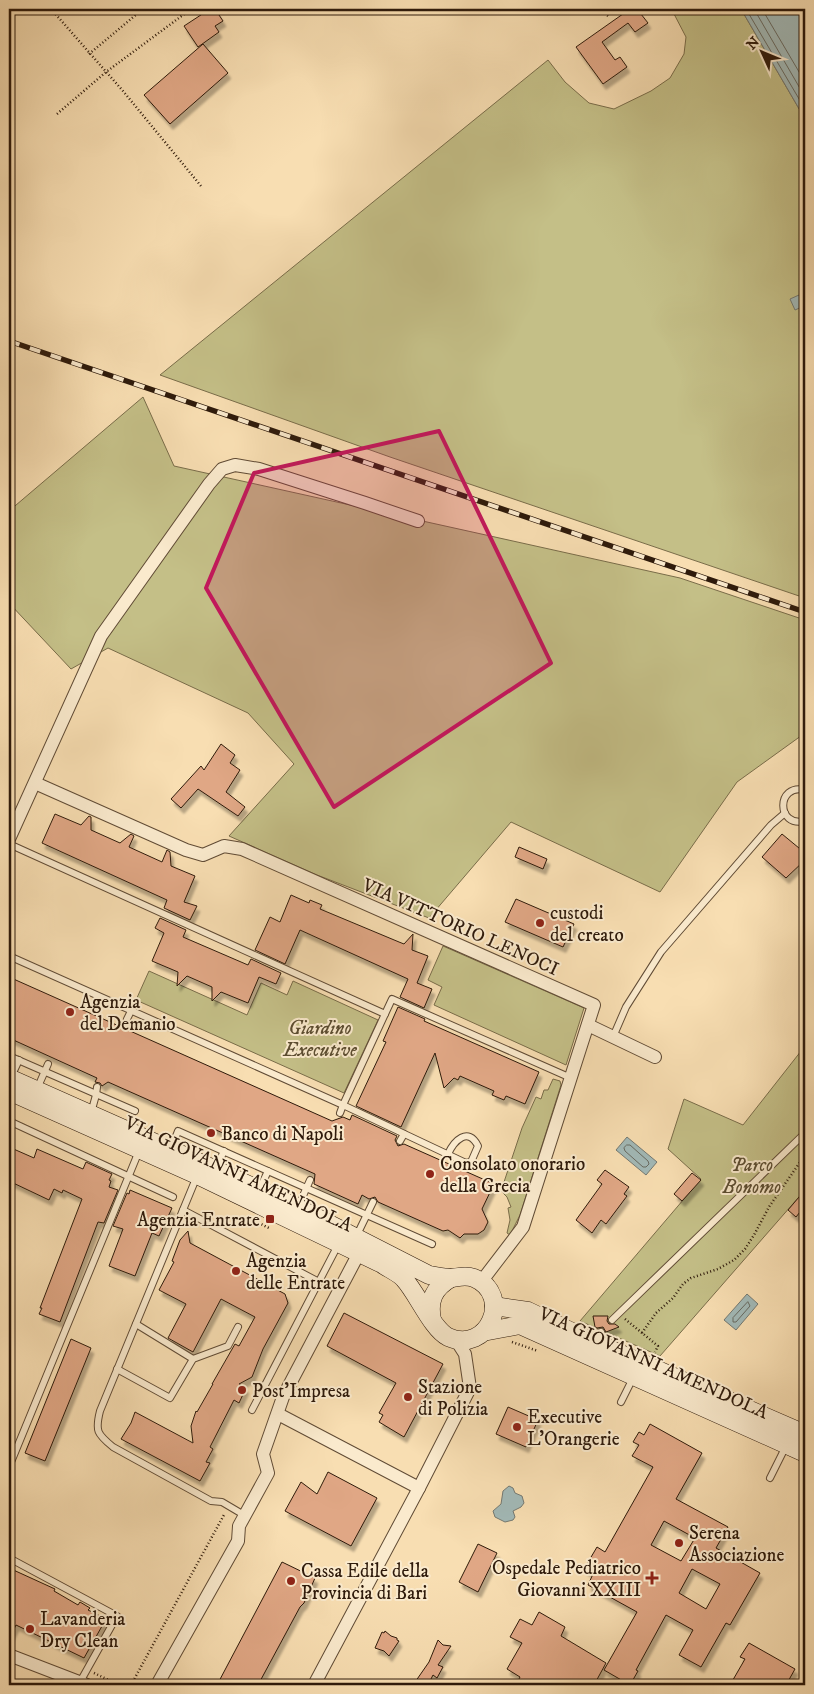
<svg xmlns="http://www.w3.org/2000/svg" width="814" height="1694" viewBox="0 0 814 1694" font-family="'IM FELL DW Pica',serif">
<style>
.green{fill:#c4bf87;stroke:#796c49}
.water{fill:#a2b9b7;stroke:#747972}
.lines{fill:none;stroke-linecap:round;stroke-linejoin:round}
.shore{stroke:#686a61;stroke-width:1}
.building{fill:#e0a785;stroke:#2e1a0b;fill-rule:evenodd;filter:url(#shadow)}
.lane-casing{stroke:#604b35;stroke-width:8}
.street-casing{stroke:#604b35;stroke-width:14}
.secondary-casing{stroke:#2e1a0b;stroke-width:19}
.path{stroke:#2e1a0b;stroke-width:2.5;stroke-dasharray:1 2.5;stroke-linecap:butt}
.lane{stroke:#faeacd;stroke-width:6}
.street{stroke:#faeacd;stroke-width:12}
.secondary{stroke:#faeacd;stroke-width:18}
.rail-casing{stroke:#2e1a0b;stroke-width:5.5}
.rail{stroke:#faeacd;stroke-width:4;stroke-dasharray:11;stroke-linecap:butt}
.marked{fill:#c2185b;fill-opacity:0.2;stroke:#c2185b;stroke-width:4;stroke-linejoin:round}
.poi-dot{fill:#8f2418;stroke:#faeacd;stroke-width:2}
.labels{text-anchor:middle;stroke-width:4;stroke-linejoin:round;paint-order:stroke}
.poi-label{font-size:19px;fill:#2e1a0b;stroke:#faeacd;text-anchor:start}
.street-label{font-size:19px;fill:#2e1a0b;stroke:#faeacd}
.park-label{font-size:19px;font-style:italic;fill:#5b4c30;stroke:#faeacd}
</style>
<defs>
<filter id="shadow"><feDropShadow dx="3" dy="5.5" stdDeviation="1" flood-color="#0004"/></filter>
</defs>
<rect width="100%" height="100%" fill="#f8deb2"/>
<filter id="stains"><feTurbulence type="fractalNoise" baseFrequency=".004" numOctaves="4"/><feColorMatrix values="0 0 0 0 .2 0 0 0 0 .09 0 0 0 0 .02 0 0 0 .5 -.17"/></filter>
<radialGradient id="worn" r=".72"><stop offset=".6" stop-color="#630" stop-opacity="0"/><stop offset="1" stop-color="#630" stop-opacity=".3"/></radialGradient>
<!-- green -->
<g class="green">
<polygon points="667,9 741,9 805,119 805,598 390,457 160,375 548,60 565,82 589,103 614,109 651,91 670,78 684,54 686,37 673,12"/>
<polygon points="143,397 174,466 680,578 805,620 805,733 737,782 660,892 511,822 429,918 317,875 229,836 294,764 248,713 108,648 71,669 9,603 9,511"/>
<polygon points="443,946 584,1008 566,1065 434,1005 442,987 428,980"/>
<polygon points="149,971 247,1015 261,983 287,995 293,981 378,1020 344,1093 136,1000"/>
<polygon points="805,1046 805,1190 660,1356 580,1321 701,1179 668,1149 684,1099 743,1125"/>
<polygon points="553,1079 560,1081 561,1085 520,1215 510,1235 507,1233 510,1220 508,1208 511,1207 507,1197 501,1191 522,1128 536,1097 541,1099 544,1090 548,1090"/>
</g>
<!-- water -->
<g class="water">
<polygon points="741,9 805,9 805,119"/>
<polygon points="799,295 804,306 795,310 790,299"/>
<polygon points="627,1137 657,1162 646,1175 616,1150"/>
<polygon points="747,1294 758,1304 736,1330 724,1320"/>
<polygon points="509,1486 513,1488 515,1493 522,1496 524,1503 521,1507 513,1511 515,1517 513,1520 505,1522 495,1517 493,1511 501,1504 503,1491"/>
</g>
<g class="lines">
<!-- shore -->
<g class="shore">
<polyline points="746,9 805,109"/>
<polyline points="754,9 805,97"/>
<polyline points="762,9 805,82"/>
<polygon points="627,1145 630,1145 648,1161 649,1164 646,1167 643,1167 625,1151 624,1148"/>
<polygon points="748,1302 750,1306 736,1322 733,1322 733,1318"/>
</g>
</g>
<!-- building -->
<g class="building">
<polygon points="210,9 215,9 223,21 215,26 219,32 198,47 184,26"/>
<polygon points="630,9 637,9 648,23 635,32 628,23 602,42 615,60 620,57 627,67 603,84 576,47"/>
<polygon points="203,44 228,73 170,124 144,95"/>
<polygon points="221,744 235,755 230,763 240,770 226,792 245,807 238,816 198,789 181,808 171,799 201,766 204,770"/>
<polygon points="55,814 81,825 89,816 91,817 91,830 120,843 131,834 134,836 129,847 162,862 167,850 170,852 171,866 195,876 184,902 197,906 190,920 164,908 167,900 42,843"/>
<polygon points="782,834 805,853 805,860 786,878 762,857"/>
<polygon points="519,847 547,859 543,869 515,857"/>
<polygon points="291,895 309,903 310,900 322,905 320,909 399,942 404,944 413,934 412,950 428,956 417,983 432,989 424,1008 400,997 408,979 300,930 285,964 255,950 270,917 280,922"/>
<polygon points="516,899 574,924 563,947 505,922"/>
<polygon points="160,918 186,930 183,937 248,965 251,959 281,973 276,984 259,977 248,1003 221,992 212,1001 212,987 187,976 177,986 178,972 152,961 164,933 155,928"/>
<polygon points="9,977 332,1121 343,1117 350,1120 352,1115 397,1136 395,1140 398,1146 404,1144 494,1184 482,1209 488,1222 484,1230 478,1234 464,1234 460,1238 448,1230 443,1231 378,1202 375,1197 369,1199 362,1195 358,1204 314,1184 315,1174 108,1082 102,1086 100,1083 95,1082 97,1078 9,1038"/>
<polygon points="398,1007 425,1019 424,1021 539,1072 525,1104 506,1096 504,1100 492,1095 494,1091 460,1076 458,1080 454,1078 444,1088 435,1053 401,1127 356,1106 386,1042 383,1041"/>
<polygon points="9,1147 34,1158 37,1149 83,1169 86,1162 88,1163 112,1174 109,1180 111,1181 109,1187 118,1190 104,1223 98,1222 60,1322 39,1314 42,1308 40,1308 82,1199 63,1190 62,1193 54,1189 49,1200 9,1181"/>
<polygon points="605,1170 629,1187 624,1194 627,1196 606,1224 601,1220 592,1233 576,1220 602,1184 597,1180"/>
<polygon points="692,1173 701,1180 682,1201 674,1194"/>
<polygon points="130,1190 172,1208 159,1236 152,1233 135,1276 109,1266 123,1229 113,1226 127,1193 129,1194"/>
<polygon points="805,1190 805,1217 800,1212 796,1217 788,1210"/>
<polygon points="188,1231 190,1243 285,1294 288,1303 263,1349 252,1377 239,1384 246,1388 239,1403 234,1400 210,1447 213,1449 206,1462 210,1463 200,1481 121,1439 131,1423 135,1412 193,1443 191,1426 196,1411 197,1412 213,1384 212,1384 235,1344 239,1346 255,1317 221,1299 193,1352 168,1338 186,1304 159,1290 174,1262 172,1261 180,1240"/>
<polygon points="344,1313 443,1364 404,1437 379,1422 383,1415 379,1413 396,1383 327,1346"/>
<polygon points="593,1316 608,1316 607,1321 609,1324 615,1324 619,1327 606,1332 603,1327 597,1328 595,1327"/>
<polygon points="71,1339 91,1348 45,1461 25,1453"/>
<polygon points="508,1407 538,1420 526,1447 496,1434"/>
<path d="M650,1424L702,1453L676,1499L728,1527L716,1548L760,1573L730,1625L726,1623L701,1667L679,1655L693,1630L666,1615L636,1670L638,1671L630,1685L604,1670L637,1612L588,1585L593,1574L584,1569L597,1547L605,1552L653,1467L632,1456L639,1445L633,1442L639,1432L644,1435ZM664,1521L695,1538L681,1561L651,1545ZM692,1569L720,1584L706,1609L679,1593Z"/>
<polygon points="328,1472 377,1498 351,1546 285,1511 301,1482 317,1494"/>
<polygon points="478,1544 497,1553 478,1592 459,1582"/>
<polygon points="282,1562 315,1578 304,1603 300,1607 258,1685 217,1685"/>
<polygon points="9,1568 55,1589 54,1591 78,1605 80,1602 90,1608 88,1610 106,1619 84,1658 16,1625 9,1639"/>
<polygon points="539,1612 565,1627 561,1636 606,1663 594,1685 516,1685 520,1677 507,1669 522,1643 510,1637 520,1619 532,1625"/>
<polygon points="385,1631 391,1636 397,1638 397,1640 399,1641 389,1656 384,1651 375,1648 382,1632 384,1633"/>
<polygon points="438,1640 443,1645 451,1646 438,1665 443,1667 437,1678 433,1675 428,1685 413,1685 429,1662"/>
<polygon points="749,1643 795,1669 786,1685 730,1685 745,1659 740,1657"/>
</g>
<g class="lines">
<!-- lane casing -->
<g class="lane-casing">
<g id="lane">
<path d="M805,790C776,783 776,828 805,821"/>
<polyline points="9,844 385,1014 392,999 571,1078"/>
<polyline points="9,956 343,1105 385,1014"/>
<polyline points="127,1019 131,1011"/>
<polyline points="613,1037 626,1007 661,952 771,825 785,813"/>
<polyline points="9,1056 135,1111"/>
<polyline points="11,1077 19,1060"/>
<polyline points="37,1089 48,1064"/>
<polyline points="91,1113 96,1095 97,1087"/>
<path d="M340,1113L343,1105L466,1163L471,1162L478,1146C468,1126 454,1141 448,1154"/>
<polyline points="9,1121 173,1197"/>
<polyline points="400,1141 404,1134"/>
<polyline points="171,1149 178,1131 432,1244"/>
<polyline points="216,1168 224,1151"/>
<path d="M197,1176L100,1411C95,1431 97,1434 113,1447L211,1501L222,1502L244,1515"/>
<polyline points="260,1188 268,1171"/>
<polyline points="298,1207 310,1180"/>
<polyline points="183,1210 319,1282"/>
<polyline points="356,1237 373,1202"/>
<polyline points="612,1320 805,1133"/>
<polyline points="136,1324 193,1359"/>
<polyline points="592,1340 601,1332"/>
<polyline points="117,1369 170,1398 193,1359 228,1346 238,1327"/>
<polyline points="621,1402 633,1378"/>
<polyline points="252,1410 338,1245"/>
<polyline points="9,1467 139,1151"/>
<polyline points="770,1478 786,1446"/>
<polyline points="9,1558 117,1616 80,1682"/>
</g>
</g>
<!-- street casing -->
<g class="street-casing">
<g id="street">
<polyline points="35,783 186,850 203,855 224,846 242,849 594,1005 523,1227 481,1282"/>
<polyline points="9,839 101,636 209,484 222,469 235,465 259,469 365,503 418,521"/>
<polyline points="588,1025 655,1057"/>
<polyline points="278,1414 419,1488"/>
<polyline points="9,1655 87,1685"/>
<polyline points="157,1685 238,1541 239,1526 268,1473 263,1454 283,1397 359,1253"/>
<polyline points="314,1685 419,1488 470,1388 465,1354 456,1340"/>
</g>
</g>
<!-- secondary casing -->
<g class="secondary-casing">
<g id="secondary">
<path d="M9,1078L216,1170L298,1208L429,1275C436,1276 444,1278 451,1278C460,1277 466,1275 474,1278C514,1295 488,1355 448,1337C432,1329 417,1293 404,1279C399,1273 389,1269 382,1264L197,1175L9,1091"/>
<polyline points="494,1306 528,1311 591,1341 805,1434"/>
<path d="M432,1320C428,1300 434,1288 451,1278"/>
<polyline points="483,1332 520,1325 805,1453"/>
</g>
</g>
<!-- path -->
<g class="path">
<polyline points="51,9 123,91 201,186"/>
<polyline points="599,9 608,16"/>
<polyline points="89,54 143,9"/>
<polyline points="57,114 106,72 191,9"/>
<polyline points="249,1218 269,1228"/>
<polyline points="625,1319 658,1346 655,1352"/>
<polyline points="642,1333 656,1313 673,1298 683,1284 691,1278 718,1269 734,1260 745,1249 754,1235 769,1207 805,1155"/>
<polyline points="512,1342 538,1351"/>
<polyline points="94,1673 119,1685"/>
<polyline points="9,1678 26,1685"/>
<polyline points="131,1685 225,1513"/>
</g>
<!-- lane -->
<use href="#lane" class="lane"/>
<!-- street -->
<use href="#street" class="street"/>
<!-- secondary -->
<use href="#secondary" class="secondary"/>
<!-- rail casing -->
<g class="rail-casing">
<polyline id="rail" points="9,341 805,612"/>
</g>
<!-- rail -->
<use href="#rail" class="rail"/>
</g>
<!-- marked area -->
<path class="marked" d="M439,431L551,663L334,807L206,588L254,473Z"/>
<!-- markers -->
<g class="poi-dot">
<circle cx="540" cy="923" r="5"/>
<circle cx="70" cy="1012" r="5"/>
<circle cx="211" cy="1133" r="5"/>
<circle cx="430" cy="1174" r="5"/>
<rect x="265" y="1214" width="10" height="10" rx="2.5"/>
<circle cx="236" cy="1271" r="5"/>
<circle cx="242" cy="1390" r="5"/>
<circle cx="408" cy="1397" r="5"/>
<circle cx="517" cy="1427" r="5"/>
<circle cx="679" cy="1543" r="5"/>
<path d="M649.5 1570.5h5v5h5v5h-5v5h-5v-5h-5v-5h5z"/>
<circle cx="291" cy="1581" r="5"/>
<circle cx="30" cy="1629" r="5"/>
</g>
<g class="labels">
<!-- poi labels -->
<g class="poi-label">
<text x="550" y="919">custodi<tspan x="550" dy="22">del creato</tspan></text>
<text x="80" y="1008">Agenzia<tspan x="80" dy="22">del Demanio</tspan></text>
<text x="221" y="1140">Banco di Napoli</text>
<text x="440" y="1170">Consolato onorario<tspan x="440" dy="22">della Grecia</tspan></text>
<text x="260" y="1226" text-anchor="end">Agenzia Entrate</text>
<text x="246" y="1267">Agenzia<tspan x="246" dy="22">delle Entrate</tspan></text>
<text x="418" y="1393">Stazione<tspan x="418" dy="22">di Polizia</tspan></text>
<text x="252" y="1397">Post'Impresa</text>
<text x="527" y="1423">Executive<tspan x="527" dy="22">L'Orangerie</tspan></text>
<text x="689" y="1539">Serena<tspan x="689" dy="22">Associazione</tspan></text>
<text x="641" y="1574" text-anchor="end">Ospedale Pediatrico<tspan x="641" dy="22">Giovanni XXIII</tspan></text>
<text x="301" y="1577">Cassa Edile della<tspan x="301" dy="22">Provincia di Bari</tspan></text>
<text x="40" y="1625">Lavanderia<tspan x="40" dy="22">Dry Clean</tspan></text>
</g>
<!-- street labels -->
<g class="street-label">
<text transform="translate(461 926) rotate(24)" y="7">VIA VITTORIO LENOCI</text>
<text transform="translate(239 1173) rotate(25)" y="7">VIA GIOVANNI AMENDOLA</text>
<text transform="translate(654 1362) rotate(24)" y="7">VIA GIOVANNI AMENDOLA</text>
</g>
<!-- park labels -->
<g class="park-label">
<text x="320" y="1034">Giardino<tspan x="320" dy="22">Executive</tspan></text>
<text x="752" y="1171">Parco<tspan x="752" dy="22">Bonomo</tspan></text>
</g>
</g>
<!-- margin -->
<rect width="814" height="1694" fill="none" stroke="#f8deb2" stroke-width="30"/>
<rect x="10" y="10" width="794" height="1674" fill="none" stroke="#2e1a0b" stroke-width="2.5"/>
<rect x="15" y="15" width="784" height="1664" fill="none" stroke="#2e1a0b"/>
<!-- north arrow -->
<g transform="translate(762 52) rotate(314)" stroke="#faeacd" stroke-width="4" paint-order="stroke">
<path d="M0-4L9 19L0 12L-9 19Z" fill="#2e1a0b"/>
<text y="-8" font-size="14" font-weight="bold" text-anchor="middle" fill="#2e1a0b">N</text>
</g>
<rect width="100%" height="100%" filter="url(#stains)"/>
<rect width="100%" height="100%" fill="url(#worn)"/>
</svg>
